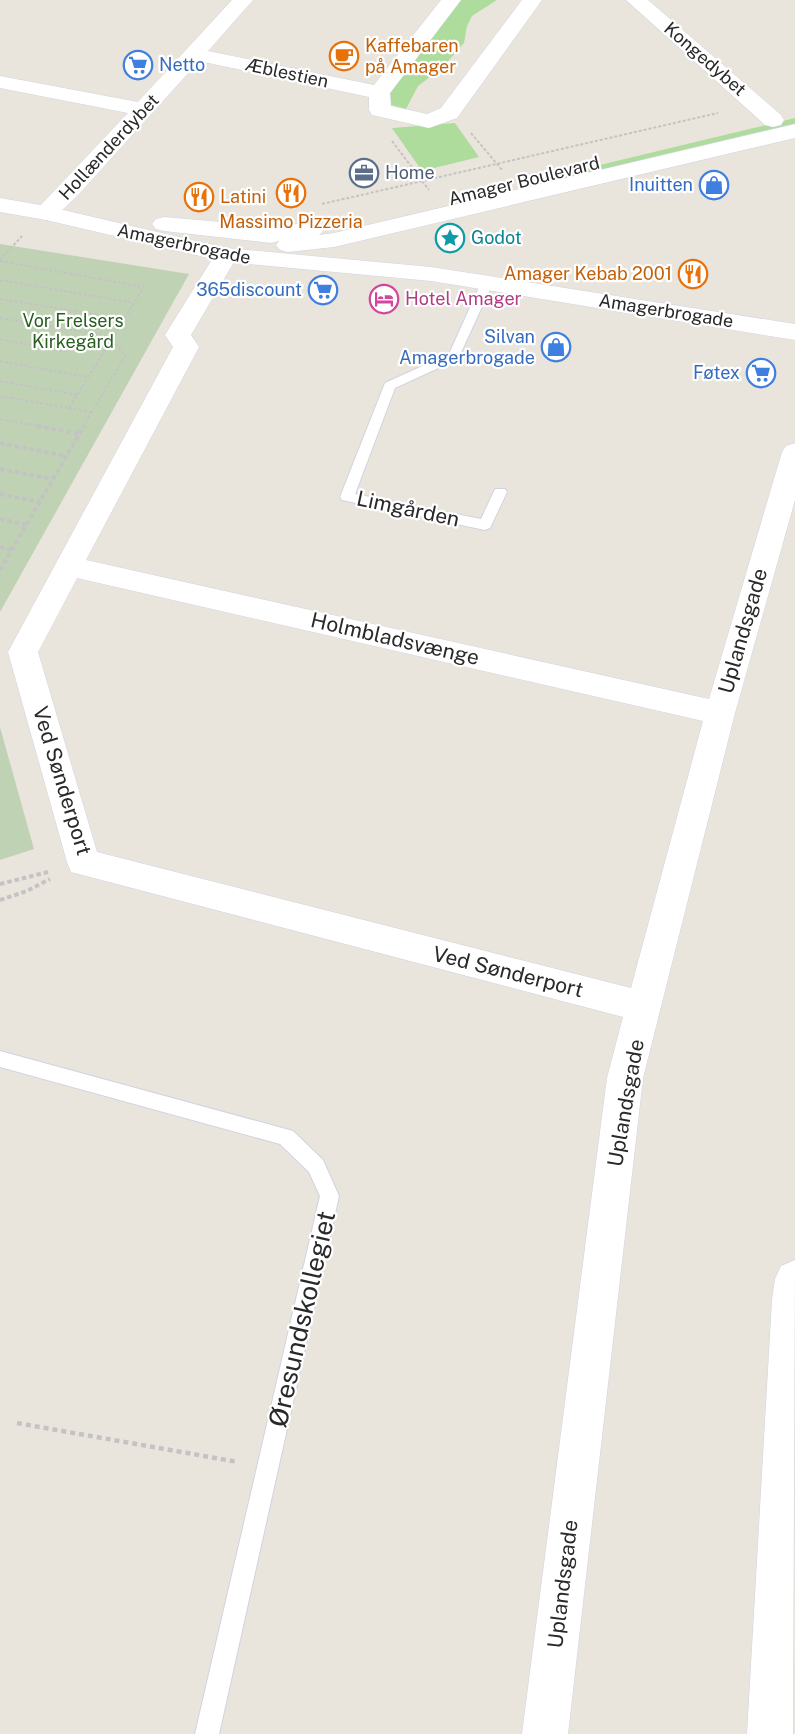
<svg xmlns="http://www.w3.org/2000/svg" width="795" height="1734" viewBox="0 0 795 1734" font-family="'Public Sans',sans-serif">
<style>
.green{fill:#addc9c}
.cemetery{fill:#c0d2b4}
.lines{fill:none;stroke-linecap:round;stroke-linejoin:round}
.service-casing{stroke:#d1d3e0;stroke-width:2}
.minor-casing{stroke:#d1d3e0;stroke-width:1}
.tertiary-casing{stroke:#d1d3e0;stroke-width:1}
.path-far2{stroke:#c3c3c3;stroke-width:2;stroke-dasharray:3 2;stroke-linecap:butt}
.path-far1{stroke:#c3c3c3;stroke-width:4;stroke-dasharray:4.5 3;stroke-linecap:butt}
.path{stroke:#c3c3c3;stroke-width:4.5;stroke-dasharray:5 4;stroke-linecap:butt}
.service{fill:#fff;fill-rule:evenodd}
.minor{fill:#fff;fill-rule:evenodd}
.tertiary{fill:#fff;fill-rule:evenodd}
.labels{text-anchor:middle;stroke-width:4.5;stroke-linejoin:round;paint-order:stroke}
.far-food-label{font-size:18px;fill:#c56008;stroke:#fff;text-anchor:start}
.far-street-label{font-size:18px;fill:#292929;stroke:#fff}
.far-shop-label{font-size:18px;fill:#366cbe;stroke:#fff;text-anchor:end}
.far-service-label{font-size:18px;fill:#4e5e75;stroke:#fff;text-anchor:start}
.far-culture-label{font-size:18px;fill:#0d838f;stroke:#fff;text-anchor:start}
.far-hotel-label{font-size:18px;fill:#b23c85;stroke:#fff;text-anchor:start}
.far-park-label{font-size:18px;fill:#275f1f;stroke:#fff}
.street-label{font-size:21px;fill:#292929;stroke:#fff}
.near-street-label{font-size:26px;fill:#292929;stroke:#fff}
</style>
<rect width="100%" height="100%" fill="#eae5dc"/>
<!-- green -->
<g class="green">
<polygon points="460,0 497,0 472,16 467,26 464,43 442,68 418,86 406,109 388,104 386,97"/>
<polygon points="795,118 795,126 528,188 525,183"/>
<polygon points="455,123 479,157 422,171 392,128"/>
</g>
<!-- cemetery -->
<g class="cemetery">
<polygon points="0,244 189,274 0,612"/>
<polygon points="0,727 34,849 0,860"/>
</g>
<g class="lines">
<!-- service casing -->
<g class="service-casing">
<g id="service">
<polygon points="487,279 493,283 458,359 395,388 355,494 481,519 495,489 505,489 507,492 490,528 485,530 342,500 340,497 385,383 449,354 481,283"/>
<polygon points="0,1051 293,1131 323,1160 339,1196 219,1734 195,1734 320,1196 309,1172 280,1144 0,1067"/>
</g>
</g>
<!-- minor casing -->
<g class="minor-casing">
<g id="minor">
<polygon points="232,0 253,0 208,51 374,85 441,0 461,0 390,93 391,106 427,114 441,108 522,0 542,0 457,118 429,128 372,115 369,110 369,97 199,61 79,194 54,218 46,220 38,218 34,213 38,208 128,113 0,88 0,76 138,102"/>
<polygon points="626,0 648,0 781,115 784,120 781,125 773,127 765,125"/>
<path d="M226,248L234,250L238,255L191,335L199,347L86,560L709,699L782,452L786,446L795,443V500L735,713L643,1078L568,1734H522L607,1078L623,1017L71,872L67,862L8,652L173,347L165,335L218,250ZM77,578L703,721L631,988L97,852L38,652Z"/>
<polygon points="795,1260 793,1734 747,1734 772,1300 775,1279 781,1266"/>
</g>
</g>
<!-- tertiary casing -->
<g class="tertiary-casing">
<g id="tertiary">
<path d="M795,124V138L334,247L288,252L280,250L276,245L279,241L271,243L164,231L156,229L152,224L156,219L164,217C200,220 237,224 273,226C289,226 305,221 320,225L324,230L319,235L334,233Z"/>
<polygon points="0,198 46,206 226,248 431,267 795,324 795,340 431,281 226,262 46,220 0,212"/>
</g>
</g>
<!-- path-far2 -->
<g class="path-far2">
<polyline points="471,133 503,171"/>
<polyline points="392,141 429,190"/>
<polyline points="322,204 718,113"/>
<polyline points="0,260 22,236"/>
<polyline points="0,261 144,287 69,408 0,396"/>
<polyline points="0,280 134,303"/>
<polyline points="0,299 124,319"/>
<polyline points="0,318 113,337"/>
<polyline points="0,339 63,351 107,346"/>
<polyline points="0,361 88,377"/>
<polyline points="0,381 78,395"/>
<polyline points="69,408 92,412"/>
<polyline points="0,419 45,427"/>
<polyline points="83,427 125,356 112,338"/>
</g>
<!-- path-far1 -->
<g class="path-far1">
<polyline points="37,426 80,434"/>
<polyline points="0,443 67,456"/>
<polyline points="0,469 53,479"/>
<polyline points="0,494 40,502"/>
<polyline points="0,519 26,525"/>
<polyline points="0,547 12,550"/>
<polyline points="0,570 84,426"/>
<polyline points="0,884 48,872"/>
<polyline points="0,900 27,891 50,879"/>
</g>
<!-- path -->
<polyline class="path" points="17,1423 238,1462"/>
<!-- service -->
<use href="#service" class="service"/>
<!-- minor -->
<use href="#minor" class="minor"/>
<!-- tertiary -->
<use href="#tertiary" class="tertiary"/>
</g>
<!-- icons -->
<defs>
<g id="cafe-ring" transform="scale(1.5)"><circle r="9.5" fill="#fff" stroke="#e8710a" stroke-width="1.5"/><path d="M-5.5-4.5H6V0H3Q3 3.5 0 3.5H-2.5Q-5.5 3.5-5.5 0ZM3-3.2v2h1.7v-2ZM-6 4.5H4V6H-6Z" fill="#e8710a"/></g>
<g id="supermarket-ring" transform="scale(1.5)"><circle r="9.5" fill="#fff" stroke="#3f7fe0" stroke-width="1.5"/><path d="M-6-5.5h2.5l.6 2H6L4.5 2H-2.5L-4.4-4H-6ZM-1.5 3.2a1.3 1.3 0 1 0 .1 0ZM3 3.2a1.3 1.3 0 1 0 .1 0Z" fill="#3f7fe0"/></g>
<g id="office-ring" transform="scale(1.5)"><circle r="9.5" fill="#fff" stroke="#5c6f8a" stroke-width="1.5"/><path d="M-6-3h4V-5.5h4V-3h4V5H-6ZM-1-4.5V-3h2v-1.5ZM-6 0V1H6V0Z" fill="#5c6f8a"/></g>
<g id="shop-ring" transform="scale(1.5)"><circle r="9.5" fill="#fff" stroke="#3f7fe0" stroke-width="1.5"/><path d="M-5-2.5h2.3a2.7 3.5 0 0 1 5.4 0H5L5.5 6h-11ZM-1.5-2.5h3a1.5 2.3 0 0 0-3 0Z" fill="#3f7fe0"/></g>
<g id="restaurant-ring" transform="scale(1.5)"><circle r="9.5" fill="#fff" stroke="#e8710a" stroke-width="1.5"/><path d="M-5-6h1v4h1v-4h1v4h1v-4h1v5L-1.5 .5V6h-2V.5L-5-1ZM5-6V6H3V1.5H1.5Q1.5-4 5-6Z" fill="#e8710a"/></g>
<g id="sight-ring" transform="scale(1.5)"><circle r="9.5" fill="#fff" stroke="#0f9aa8" stroke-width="1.5"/><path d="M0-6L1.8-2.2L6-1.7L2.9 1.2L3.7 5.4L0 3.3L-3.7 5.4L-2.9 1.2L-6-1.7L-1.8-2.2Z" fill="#0f9aa8"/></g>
<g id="hotel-ring" transform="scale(1.5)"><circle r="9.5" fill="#fff" stroke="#d1479c" stroke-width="1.5"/><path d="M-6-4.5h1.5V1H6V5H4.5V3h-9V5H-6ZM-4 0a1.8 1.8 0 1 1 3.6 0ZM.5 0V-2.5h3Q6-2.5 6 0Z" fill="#d1479c"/></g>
</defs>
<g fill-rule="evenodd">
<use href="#cafe-ring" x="344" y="56"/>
<use href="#supermarket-ring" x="138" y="65"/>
<use href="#office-ring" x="364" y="173"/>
<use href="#shop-ring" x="714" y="185"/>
<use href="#restaurant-ring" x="291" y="193"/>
<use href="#restaurant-ring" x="199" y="197"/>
<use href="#sight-ring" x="450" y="238"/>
<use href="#restaurant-ring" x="693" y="274"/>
<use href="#supermarket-ring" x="323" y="290"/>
<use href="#hotel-ring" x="384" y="299"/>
<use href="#shop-ring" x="556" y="347"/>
<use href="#supermarket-ring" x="761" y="373"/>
</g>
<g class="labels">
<!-- far-food labels -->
<g class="far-food-label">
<text x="365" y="52">Kaffebaren<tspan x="365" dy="21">på Amager</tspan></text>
<text x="220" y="203">Latini</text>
<text x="291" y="228" text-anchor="middle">Massimo Pizzeria</text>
<text x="672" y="280" text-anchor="end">Amager Kebab 2001</text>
</g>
<!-- far-street labels -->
<g class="far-street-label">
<text transform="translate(705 59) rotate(41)" y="6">Kongedybet</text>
<text transform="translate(287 73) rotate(12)" y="6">Æblestien</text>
<text transform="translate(109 147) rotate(-47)" y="6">Hollænderdybet</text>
<text transform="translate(524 181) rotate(-14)" y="6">Amager Boulevard</text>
<text transform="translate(184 244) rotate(12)" y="6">Amagerbrogade</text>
<text transform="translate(666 311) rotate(9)" y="6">Amagerbrogade</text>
</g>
<!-- far-shop labels -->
<g class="far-shop-label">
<text x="159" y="71" text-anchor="start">Netto</text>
<text x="693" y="191">Inuitten</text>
<text x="302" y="296">365discount</text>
<text x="535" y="343">Silvan<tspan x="535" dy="21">Amagerbrogade</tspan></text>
<text x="740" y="379">Føtex</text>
</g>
<!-- far-service labels -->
<g class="far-service-label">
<text x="385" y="179">Home</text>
</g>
<!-- far-culture labels -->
<g class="far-culture-label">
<text x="471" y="244">Godot</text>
</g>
<!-- far-hotel labels -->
<g class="far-hotel-label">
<text x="405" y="305">Hotel Amager</text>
</g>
<!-- far-park labels -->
<g class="far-park-label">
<text x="73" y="327">Vor Frelsers<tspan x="73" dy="21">Kirkegård</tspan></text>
</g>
<!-- street labels -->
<g class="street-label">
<text transform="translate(408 509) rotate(12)" y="7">Limgården</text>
<text transform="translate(743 631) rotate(-74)" y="7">Uplandsgade</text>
<text transform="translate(395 639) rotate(13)" y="7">Holmbladsvænge</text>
<text transform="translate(62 781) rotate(73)" y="7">Ved Sønderport</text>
<text transform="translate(508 972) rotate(14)" y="7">Ved Sønderport</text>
<text transform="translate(626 1103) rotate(-80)" y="7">Uplandsgade</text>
<text transform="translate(563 1584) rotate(-83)" y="7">Uplandsgade</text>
</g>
<!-- near-street labels -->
<g class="near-street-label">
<text transform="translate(302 1319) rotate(-77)" y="9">Øresundskollegiet</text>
</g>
</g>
</svg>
